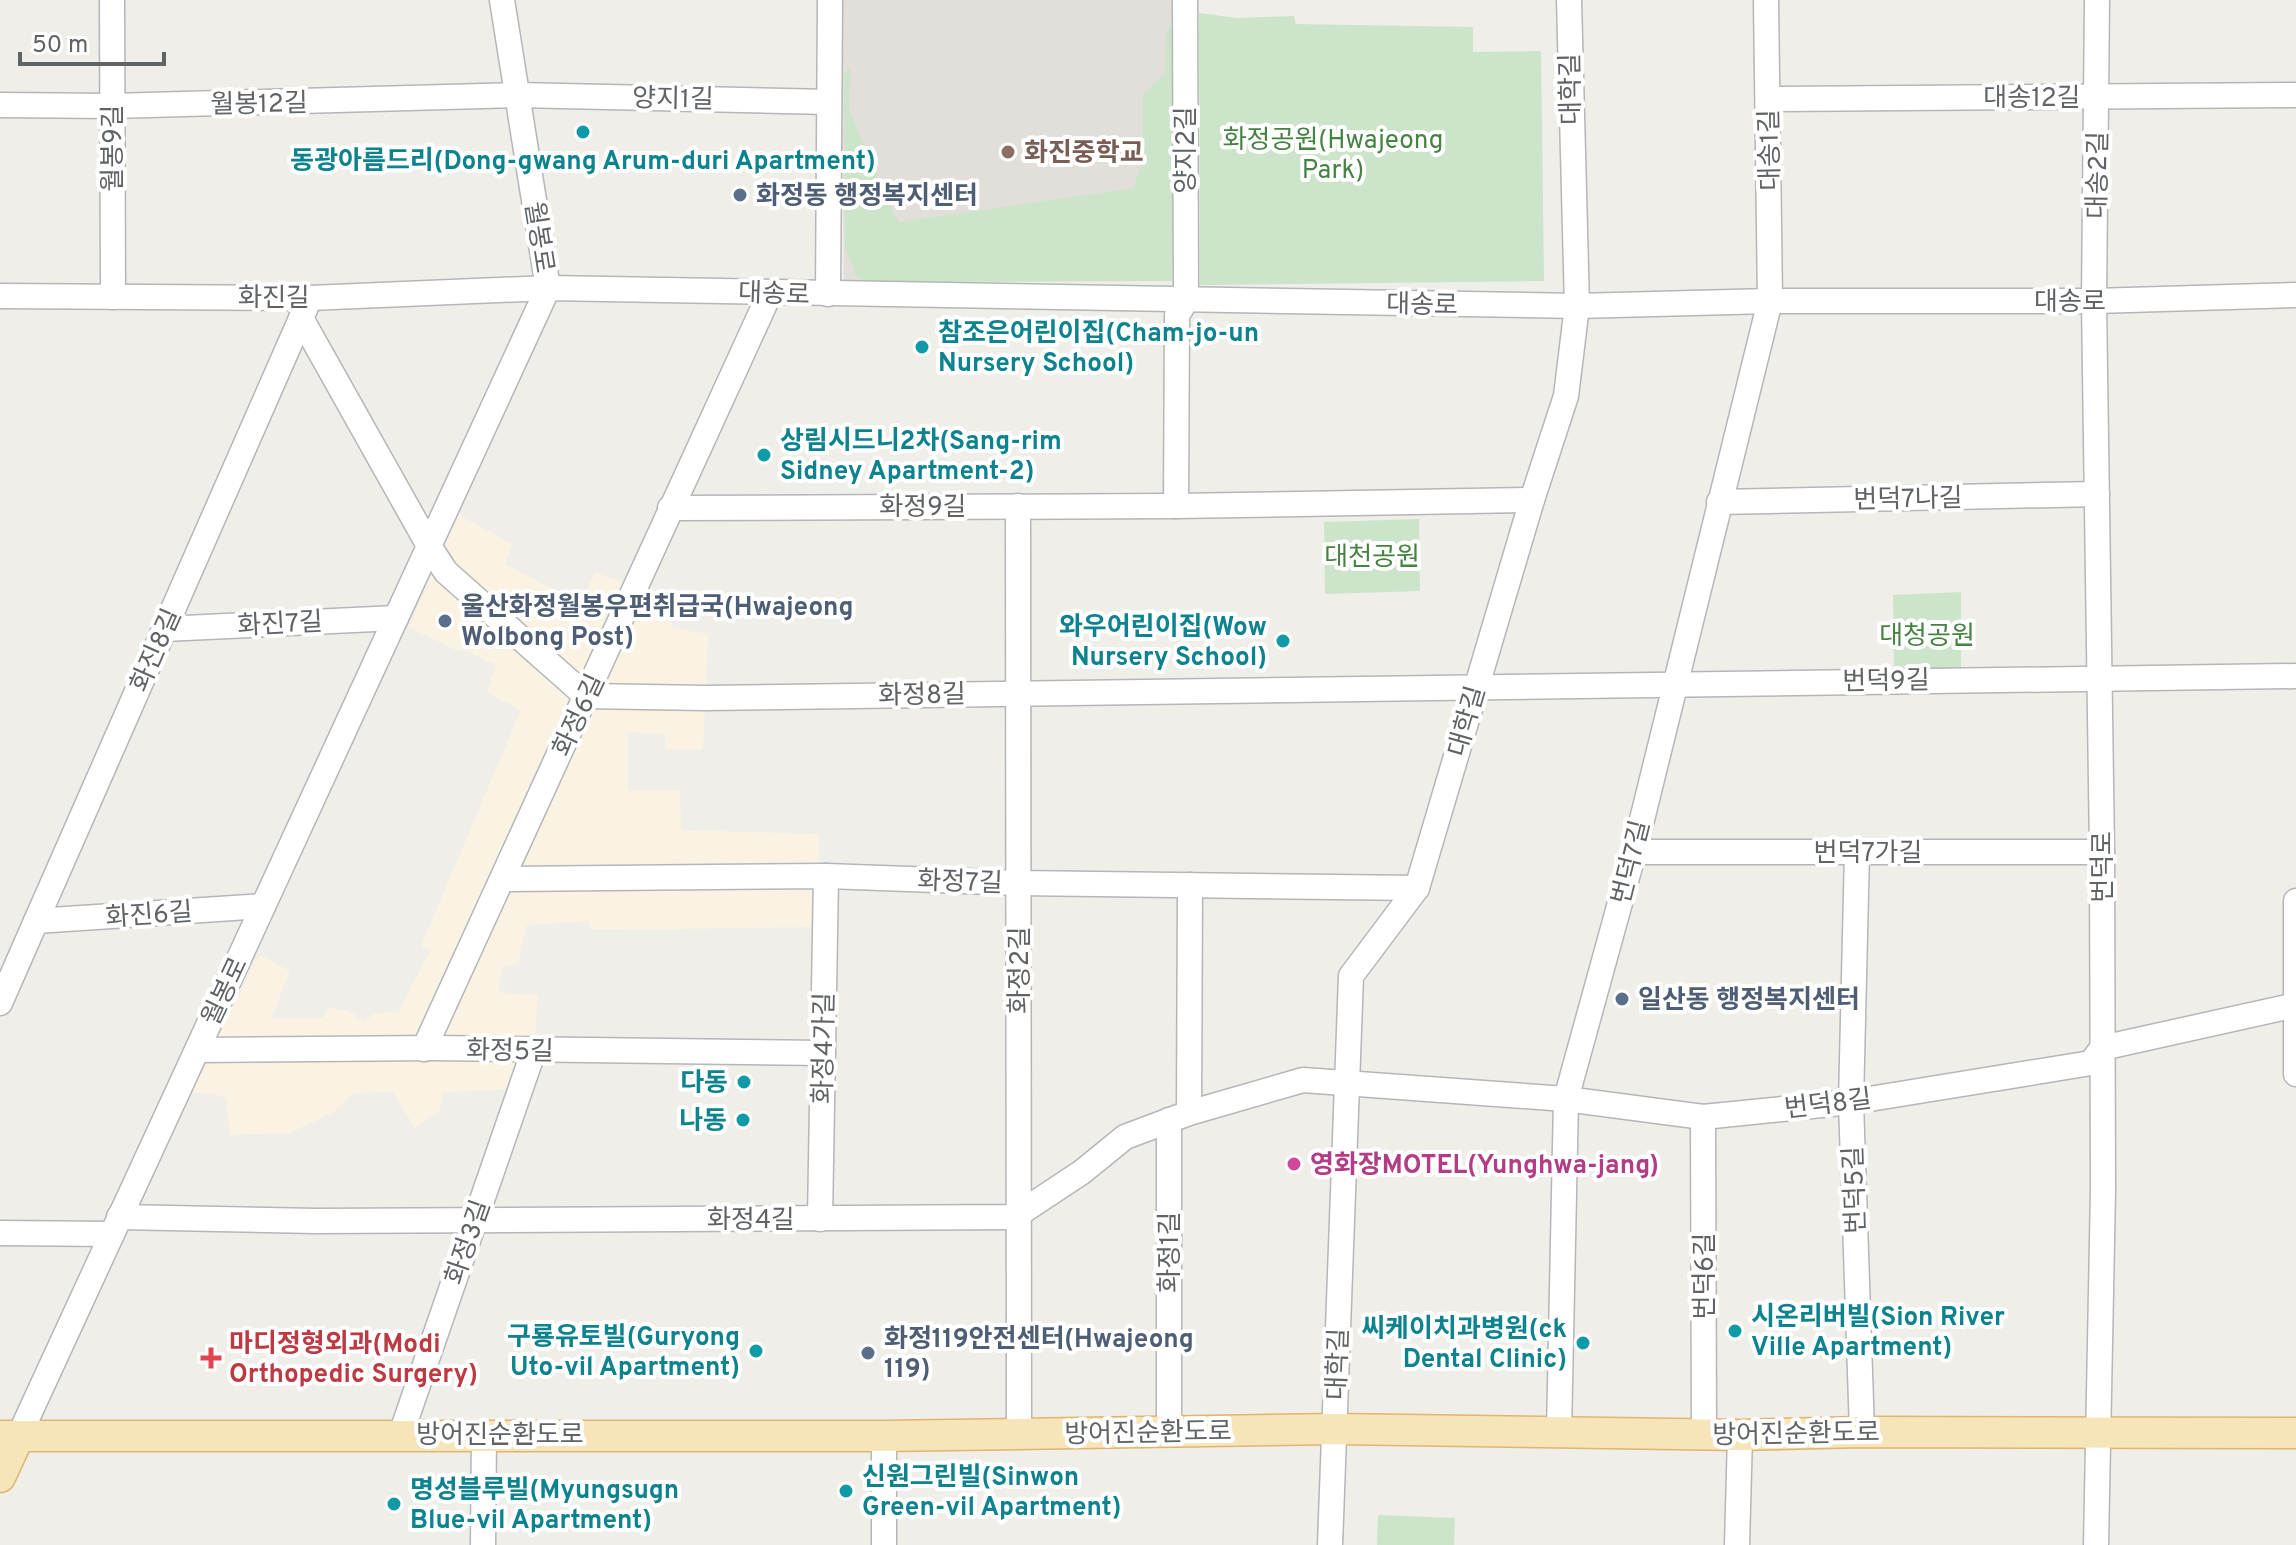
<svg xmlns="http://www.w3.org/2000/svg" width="2296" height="1545" viewBox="0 0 2296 1545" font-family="Overpass,'Noto Sans KR',sans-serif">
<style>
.commercial{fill:#faf3e3}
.education{fill:#e2dfda}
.green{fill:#cce4c9}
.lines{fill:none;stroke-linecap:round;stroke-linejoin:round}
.minor-casing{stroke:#b4b6b9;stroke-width:27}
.major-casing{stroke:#e0b571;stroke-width:33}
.minor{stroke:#fff;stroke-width:24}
.major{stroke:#f5e5b8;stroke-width:30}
.culture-dot{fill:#0f9aa8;stroke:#fff;stroke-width:3}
.education-dot{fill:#8d6e63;stroke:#fff;stroke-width:3}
.service-dot{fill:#5c6f8a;stroke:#fff;stroke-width:3}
.hotel-dot{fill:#d1479c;stroke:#fff;stroke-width:3}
.health-dot{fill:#e0444e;stroke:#fff;stroke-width:3}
.labels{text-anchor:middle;stroke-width:8;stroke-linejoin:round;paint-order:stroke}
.street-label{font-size:26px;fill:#606467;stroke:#fff}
.park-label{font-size:26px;fill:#468342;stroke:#fff}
.education-label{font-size:26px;font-weight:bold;fill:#785e54;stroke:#fff;text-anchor:start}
.culture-label{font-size:26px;font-weight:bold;fill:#0d838f;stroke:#fff;text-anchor:start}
.service-label{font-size:26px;font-weight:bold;fill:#4e5e75;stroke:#fff;text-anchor:start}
.hotel-label{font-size:26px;font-weight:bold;fill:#b23c85;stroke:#fff;text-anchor:start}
.health-label{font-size:26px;font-weight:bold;fill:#be3a42;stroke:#fff;text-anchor:start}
</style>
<rect width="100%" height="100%" fill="#f0eee9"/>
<!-- commercial -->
<polygon class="commercial" points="457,514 512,544 505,564 581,604 595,572 672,601 672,628 708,634 703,749 666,750 665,734 628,732 628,791 680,791 681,830 819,834 820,927 591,930 589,921 527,925 518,963 503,967 498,992 538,995 534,1050 516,1089 443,1092 440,1111 415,1128 393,1092 354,1093 335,1111 290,1133 230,1135 226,1098 209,1093 190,1093 259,955 290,971 271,1019 323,1018 328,1008 347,1010 365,1022 373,1014 399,1011 430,951 421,946 521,710 487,692 496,665 462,649 460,652 409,627"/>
<!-- education -->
<polygon class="education" points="840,0 1177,0 1172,281 844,282"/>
<!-- green -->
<g class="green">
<polygon points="1199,13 1237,18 1294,16 1296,24 1473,27 1473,52 1541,51 1544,281 1200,285"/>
<polygon points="1173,20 1176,22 1172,281 863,282 856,274 845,247 844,73 850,68 849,110 892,210 899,222 1133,188 1143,161 1143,95 1165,73 1166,33"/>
<polygon points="1419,519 1420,591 1325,594 1324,522"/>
<polygon points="1961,592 1961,676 1894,675 1893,595"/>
<polygon points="1378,1515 1455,1518 1454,1545 1377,1545"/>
</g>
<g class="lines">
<!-- minor casing -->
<g class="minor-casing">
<g id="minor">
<polyline points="112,0 113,297"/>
<polyline points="1185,0 1186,301"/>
<polyline points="1768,99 2296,95"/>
<polyline points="0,105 112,106 517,95 829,102"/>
<polyline points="828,294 830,0"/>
<polyline points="0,296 310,298 548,288 1577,306 1770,301 2094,301 2296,295"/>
<polyline points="301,318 429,546 446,572 586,696 705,698 2296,676"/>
<polyline points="1719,502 2097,494"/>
<polyline points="1018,506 1019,1433"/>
<polyline points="1176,506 1177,315 1186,301"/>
<polyline points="670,508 1176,506 1532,500"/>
<polyline points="164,629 396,618"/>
<polyline points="1634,852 2102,852"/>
<polyline points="1857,852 1851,1102 1862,1432"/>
<polyline points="503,879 826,876 1018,883 1417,888"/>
<polyline points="2296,901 2296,1074"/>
<polyline points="36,921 263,906"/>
<polyline points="0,1003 306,307"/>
<polyline points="424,1049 770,293"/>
<polyline points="197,1050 435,1048 823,1053"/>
<polyline points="1189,1113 1190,885"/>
<polyline points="1703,1117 1704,1434"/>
<polyline points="119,1217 316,1221 1014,1217 1082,1172 1125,1137 1189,1113 1303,1080 1566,1099 1703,1117 1851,1102 2091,1063 2102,1048 2296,1005"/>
<polyline points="820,1219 826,876"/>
<polyline points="0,1233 112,1234"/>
<polyline points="1169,1431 1169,1120"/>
<polyline points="1559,1432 1566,1099 1634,852 1770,301 1766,0"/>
<polyline points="401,1434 534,1050"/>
<polyline points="19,1436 548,288 502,0"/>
<polyline points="483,1545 484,1434"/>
<polyline points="884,1545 884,1436"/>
<polyline points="1330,1545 1351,976 1417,888 1532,500 1566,396 1577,306 1569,0"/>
<polyline points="1737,1545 1740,1435"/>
<polyline points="2096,1545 2103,1190 2102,852 2094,301 2097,0"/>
</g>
</g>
<!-- major casing -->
<g class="major-casing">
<g id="major">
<polyline points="0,1436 884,1436 1335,1429 1740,1435 1862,1432 2296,1433"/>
<polyline points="0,1477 19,1436"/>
</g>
</g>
<!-- minor -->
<use href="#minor" class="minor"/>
<!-- major -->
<use href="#major" class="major"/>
</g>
<!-- markers -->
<g class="culture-dot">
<circle cx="583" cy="132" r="8"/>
<circle cx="922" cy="347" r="8"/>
<circle cx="764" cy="455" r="8"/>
<circle cx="1283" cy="641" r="8"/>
<circle cx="744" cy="1082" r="8"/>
<circle cx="743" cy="1120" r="8"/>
<circle cx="1735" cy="1331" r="8"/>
<circle cx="1583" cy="1343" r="8"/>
<circle cx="756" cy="1351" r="8"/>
<circle cx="846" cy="1491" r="8"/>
<circle cx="394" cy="1504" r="8"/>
</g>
<circle class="education-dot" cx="1008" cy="152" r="8"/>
<g class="service-dot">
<circle cx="740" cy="195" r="8"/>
<circle cx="445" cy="621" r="8"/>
<circle cx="1622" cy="999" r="8"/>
<circle cx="868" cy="1353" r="8"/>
</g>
<circle class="hotel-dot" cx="1294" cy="1164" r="8"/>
<path class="health-dot" d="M207 1346h8v8h8v8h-8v8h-8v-8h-8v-8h8z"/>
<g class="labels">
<!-- street labels -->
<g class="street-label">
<text transform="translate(1570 89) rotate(-91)" y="9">대학길</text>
<text x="2032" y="106">대송12길</text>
<text transform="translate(673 98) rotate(1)" y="9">양지1길</text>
<text transform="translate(259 103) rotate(-1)" y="9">월봉12길</text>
<text transform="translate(112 148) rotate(-90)" y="9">월봉9길</text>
<text transform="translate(1185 150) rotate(-90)" y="9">양지2길</text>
<text transform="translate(1769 150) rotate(-91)" y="9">대송1길</text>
<text transform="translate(2097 175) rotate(-89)" y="9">대송2길</text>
<text transform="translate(540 237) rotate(81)" y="9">월봉로</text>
<text transform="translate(774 293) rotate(2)" y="9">대송로</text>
<text x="274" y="306">화진길</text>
<text x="2070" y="310">대송로</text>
<text transform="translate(1422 304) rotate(1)" y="9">대송로</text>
<text transform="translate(1908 498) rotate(-1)" y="9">번덕7나길</text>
<text x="923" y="515">화정9길</text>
<text transform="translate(280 623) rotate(-3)" y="9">화진7길</text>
<text transform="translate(155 650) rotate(-66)" y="9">화진8길</text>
<text transform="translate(1886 680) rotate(-1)" y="9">번덕9길</text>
<text transform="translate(922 694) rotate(-1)" y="9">화정8길</text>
<text transform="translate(578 715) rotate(-65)" y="9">화정6길</text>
<text transform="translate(1466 721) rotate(-74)" y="9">대학길</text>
<text x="1868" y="861">번덕7가길</text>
<text transform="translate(1630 862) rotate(-76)" y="9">번덕7길</text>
<text transform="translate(2102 867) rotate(-90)" y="9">번덕로</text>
<text transform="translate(960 881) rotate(2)" y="9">화정7길</text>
<text transform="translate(149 914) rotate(-4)" y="9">화진6길</text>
<text transform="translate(1019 970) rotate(-90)" y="9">화정2길</text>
<text transform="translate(224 991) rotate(-65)" y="9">월봉로</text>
<text transform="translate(823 1048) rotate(-89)" y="9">화정4가길</text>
<text transform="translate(510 1050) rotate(1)" y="9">화정5길</text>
<text transform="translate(1828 1103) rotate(-7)" y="9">번덕8길</text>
<text transform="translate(1854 1190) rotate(-92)" y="9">번덕5길</text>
<text x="751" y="1228">화정4길</text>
<text transform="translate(467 1242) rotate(-71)" y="9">화정3길</text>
<text transform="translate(1169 1252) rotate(-90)" y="9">화정1길</text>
<text transform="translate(1704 1276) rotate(-90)" y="9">번덕6길</text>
<text transform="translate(1337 1364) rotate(-88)" y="9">대학길</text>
<text transform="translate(1148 1432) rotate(-1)" y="9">방어진순환도로</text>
<text transform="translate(1796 1433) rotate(-1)" y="9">방어진순환도로</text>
<text x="500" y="1443">방어진순환도로</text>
</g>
<!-- park labels -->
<g class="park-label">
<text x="1333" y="148">화정공원(Hwajeong<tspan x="1333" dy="30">Park)</tspan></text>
<text x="1372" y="565">대천공원</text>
<text x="1927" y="644">대청공원</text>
</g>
<!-- education labels -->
<g class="education-label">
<text x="1024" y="161">화진중학교</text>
</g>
<!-- culture labels -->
<g class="culture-label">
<text x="583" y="169" text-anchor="middle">동광아름드리(Dong-gwang Arum-duri Apartment)</text>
<text x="938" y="341">참조은어린이집(Cham-jo-un<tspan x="938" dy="30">Nursery School)</tspan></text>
<text x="780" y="449">상림시드니2차(Sang-rim<tspan x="780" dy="30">Sidney Apartment-2)</tspan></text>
<text x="1267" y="635" text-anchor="end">와우어린이집(Wow<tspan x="1267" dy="30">Nursery School)</tspan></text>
<text x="728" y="1091" text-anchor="end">다동</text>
<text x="727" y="1129" text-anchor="end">나동</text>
<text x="1751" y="1325">시온리버빌(Sion River<tspan x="1751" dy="30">Ville Apartment)</tspan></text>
<text x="1567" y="1337" text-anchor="end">씨케이치과병원(ck<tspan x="1567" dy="30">Dental Clinic)</tspan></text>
<text x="740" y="1345" text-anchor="end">구룡유토빌(Guryong<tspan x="740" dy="30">Uto-vil Apartment)</tspan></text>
<text x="862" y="1485">신원그린빌(Sinwon<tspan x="862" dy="30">Green-vil Apartment)</tspan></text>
<text x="410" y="1498">명성블루빌(Myungsugn<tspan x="410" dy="30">Blue-vil Apartment)</tspan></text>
</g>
<!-- service labels -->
<g class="service-label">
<text x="756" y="204">화정동 행정복지센터</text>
<text x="461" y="615">울산화정월봉우편취급국(Hwajeong<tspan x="461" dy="30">Wolbong Post)</tspan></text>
<text x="1638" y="1008">일산동 행정복지센터</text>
<text x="884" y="1347">화정119안전센터(Hwajeong<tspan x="884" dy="30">119)</tspan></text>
</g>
<!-- hotel labels -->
<g class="hotel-label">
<text x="1310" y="1173">영화장MOTEL(Yunghwa-jang)</text>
</g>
<!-- health labels -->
<g class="health-label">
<text x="229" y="1352">마디정형외과(Modi<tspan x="229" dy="30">Orthopedic Surgery)</tspan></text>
</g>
</g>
<!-- scale -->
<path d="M20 52v12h144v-12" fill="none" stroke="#606467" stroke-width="4"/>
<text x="32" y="52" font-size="24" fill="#606467" stroke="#ffffff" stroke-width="6" paint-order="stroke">50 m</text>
</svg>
